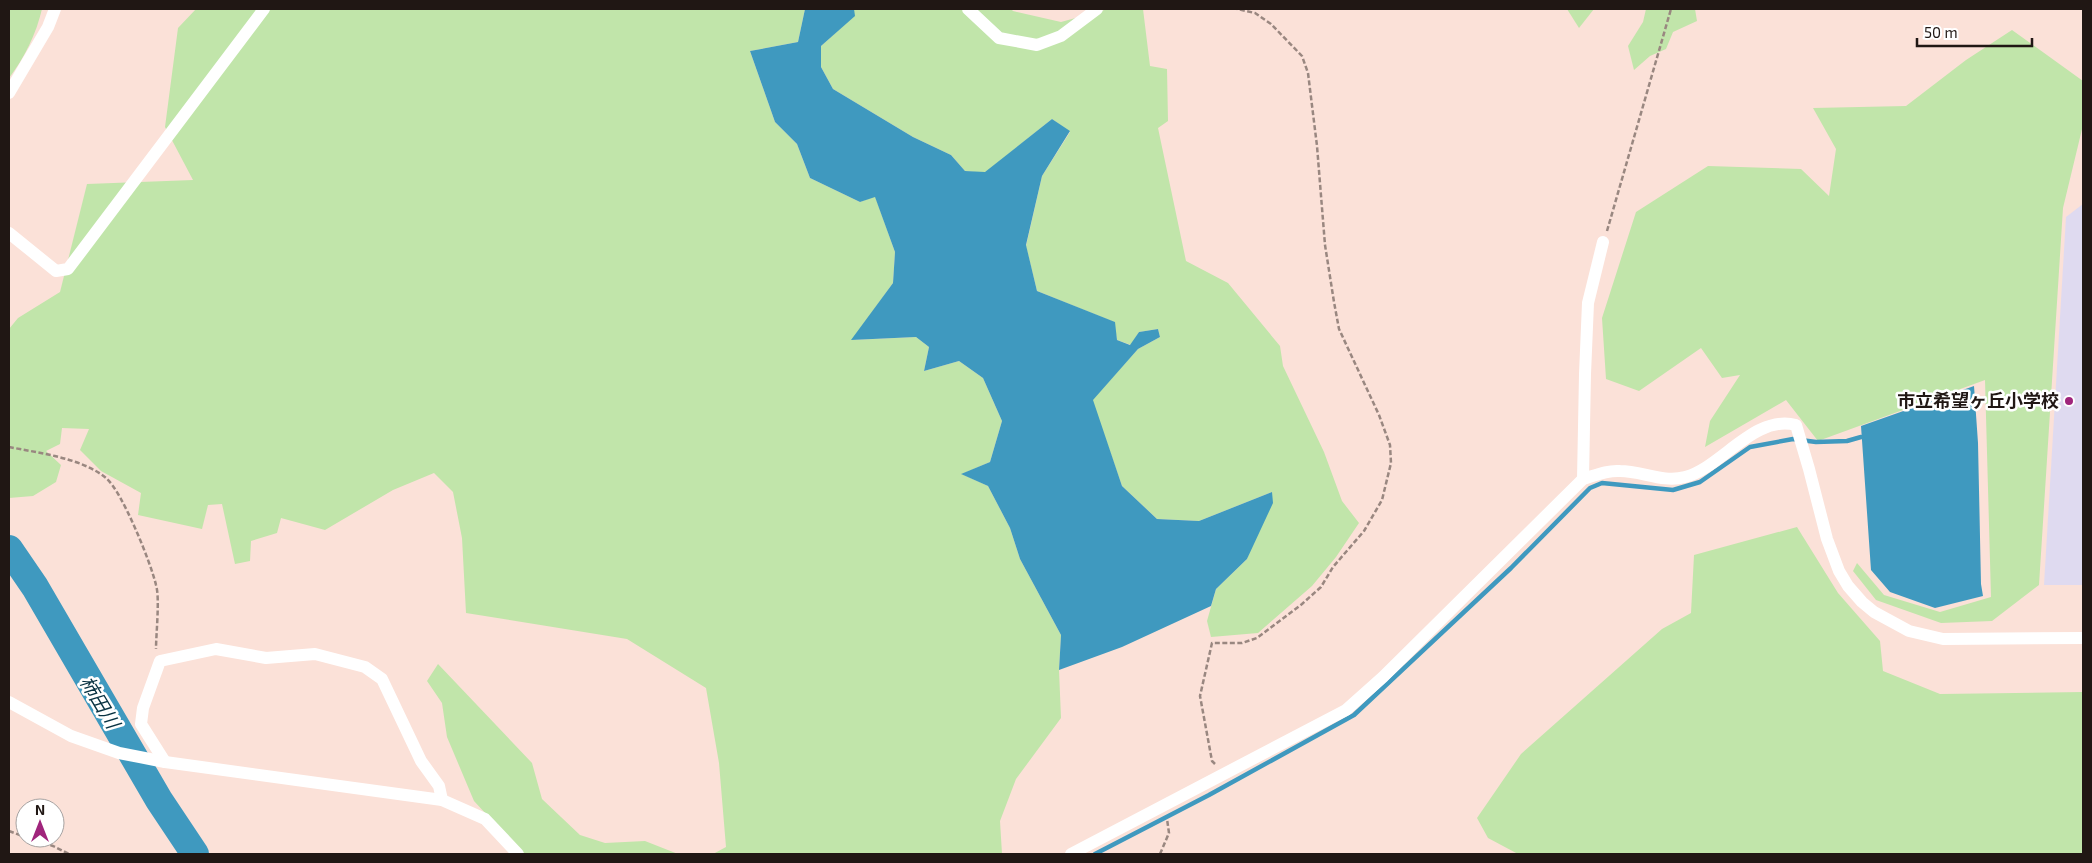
<svg xmlns="http://www.w3.org/2000/svg" width="2092" height="863" viewBox="0 0 2092 863" font-family="'Exo 2','Noto Sans JP',sans-serif">
<style>
.education{fill:#dfdaf0}
.green{fill:#c1e5aa}
.water{fill:#3f99bf}
.lines{fill:none;stroke-linecap:round;stroke-linejoin:round}
.stream{stroke:#3f99bf;stroke-width:4.5}
.river{stroke:#3f99bf;stroke-width:28}
.path{stroke:#998780;stroke-width:2.5;stroke-dasharray:5 2.5;stroke-linecap:butt}
.street{stroke:#fff;stroke-width:12}
.poi-dot{fill:#a0257c;stroke:#fff;stroke-width:2}
.labels{text-anchor:middle;stroke-width:5;stroke-linejoin:round;paint-order:stroke}
.poi-label{font-size:18px;font-weight:bold;fill:#201714;stroke:#fff;text-anchor:end}
.water-label{font-size:19px;font-style:italic;fill:#073141;stroke:#fff}
</style>
<rect width="100%" height="100%" fill="#fbe1d8"/>
<!-- education -->
<polygon class="education" points="2083,204 2083,585 2044,585 2066,217"/>
<!-- green -->
<g class="green">
<path d="M9,9H42C36,34 25,57 9,78Z"/>
<polygon points="196,9 805,9 798,42 750,51 775,122 797,144 810,178 860,202 875,196 895,252 893,283 852,340 916,337 929,347 924,371 959,361 983,378 1002,421 990,462 962,474 988,486 1010,528 1020,559 1061,635 1059,670 1061,718 1016,779 1000,821 1002,854 713,854 726,847 719,763 706,688 627,639 466,613 462,538 453,492 434,473 393,490 325,530 281,518 277,533 251,541 250,561 235,564 222,504 208,505 202,529 138,515 141,493 101,471 80,450 89,429 62,428 60,444 46,451 61,465 56,482 33,496 9,498 9,329 18,318 60,292 87,184 193,180 165,127 178,28"/>
<polygon points="854,9 1011,9 1013,11 1061,22 1108,9 1143,9 1150,66 1167,69 1168,121 1158,128 1186,261 1228,283 1280,346 1283,366 1324,452 1342,501 1359,523 1336,557 1312,586 1258,633 1211,637 1207,621 1216,589 1247,559 1272,492 1199,521 1157,519 1122,486 1092,400 1138,349 1160,337 1158,329 1139,332 1131,345 1117,340 1114,322 1037,291 1026,246 1042,176 1070,132 1052,119 985,173 965,171 951,155 913,137 833,89 821,67 821,46 854,16"/>
<polygon points="1567,9 1594,9 1579,28"/>
<polygon points="1646,9 1695,9 1697,21 1673,32 1666,49 1650,56 1634,70 1628,46 1643,22"/>
<polygon points="2012,30 2083,81 2083,125 2063,208 2039,585 1992,621 1941,623 1876,600 1853,571 1857,563 1884,595 1940,612 1991,597 1985,380 1818,441 1786,400 1705,447 1710,421 1740,375 1722,378 1701,348 1639,391 1606,379 1602,318 1636,212 1708,166 1801,169 1829,196 1836,149 1813,108 1906,106 1966,60"/>
<polygon points="1797,527 1838,593 1880,641 1883,671 1940,694 2083,692 2083,854 1518,854 1488,838 1477,818 1521,754 1662,629 1691,613 1694,555"/>
<polygon points="438,664 532,763 542,799 580,835 605,843 645,841 678,854 523,854 474,801 447,737 442,703 427,681"/>
</g>
<!-- water -->
<g class="water">
<polygon points="805,9 854,9 855,16 821,46 821,67 833,89 913,137 951,155 965,171 985,172 1052,119 1070,131 1042,176 1026,245 1037,291 1115,322 1117,340 1130,345 1139,332 1158,329 1160,337 1138,349 1093,400 1122,486 1157,519 1199,521 1272,492 1273,503 1247,559 1216,589 1211,606 1122,647 1059,670 1061,635 1020,559 1010,528 988,486 961,474 990,462 1002,421 983,378 959,361 924,371 929,347 916,337 851,340 893,283 895,252 875,197 860,202 810,178 797,144 775,122 750,51 798,42"/>
<polygon points="1974,386 1978,443 1981,584 1983,596 1935,608 1890,592 1871,570 1861,426"/>
</g>
<g class="lines">
<!-- stream -->
<polyline class="stream" points="1095,854 1209,795 1354,715 1511,568 1590,488 1602,483 1673,490 1700,482 1750,447 1793,439 1816,442 1847,441 1861,437"/>
<!-- river -->
<polyline class="river" points="9,549 35,587 159,800 195,854"/>
<!-- path -->
<g class="path">
<polyline points="1607,231 1671,9"/>
<path d="M9,447C39,453 82,458 106,478C122,491 151,563 156,585C160,598 156,634 156,649"/>
<polyline points="1215,764 1212,761 1200,696 1212,643 1242,643 1257,638 1302,604 1321,587 1333,567 1364,531 1382,500 1391,463 1390,445 1379,415 1339,329 1334,302 1325,245 1317,146 1308,73 1302,56 1271,24 1255,13 1237,9"/>
<polyline points="9,831 25,837"/>
<polyline points="29,838 53,846 69,854"/>
<polyline points="1160,854 1169,833 1167,819"/>
</g>
<!-- street -->
<g class="street">
<polyline points="968,9 999,38 1037,45 1061,36 1097,9"/>
<polyline points="9,93 48,27 55,9"/>
<polyline points="9,233 56,271 68,269 264,9"/>
<polyline points="1583,479 1585,374 1588,303 1603,242"/>
<polyline points="9,702 71,736 119,753 165,762 442,800 485,819 518,854"/>
<polyline points="165,762 141,724 143,708 160,661 216,649 266,658 315,654 365,667 382,679 421,761 439,786 442,800"/>
<path d="M1071,854L1346,710L1383,677L1583,479C1596,475 1607,470 1620,471C1642,471 1663,483 1685,477C1721,468 1754,414 1796,425L1809,469L1827,539L1839,571L1848,586L1862,602L1874,612L1909,631L1943,639L2083,638"/>
</g>
</g>
<!-- markers -->
<circle class="poi-dot" cx="2069" cy="401" r="5"/>
<g class="labels">
<!-- poi labels -->
<g class="poi-label">
<text x="2059" y="407">市立希望ヶ丘小学校</text>
</g>
<!-- water labels -->
<g class="water-label">
<text transform="translate(100 702) rotate(59)" y="7">柿田川</text>
</g>
</g>
<!-- border -->
<rect width="2092" height="863" fill="none" stroke="#201714" stroke-width="20"/>
<!-- north arrow -->
<g transform="translate(40 823)"><circle r="24" fill="#ffffff" stroke="#a6a2a1"/>
<path d="M0-4L9 19L0 12L-9 19Z" fill="#a0257c"/>
<text y="-8" font-size="14" font-weight="bold" text-anchor="middle" fill="#201714">N</text>
</g>
<!-- scale -->
<path d="M1917 38v8h115v-8" fill="none" stroke="#201714" stroke-width="2.5"/>
<text x="1924" y="38" font-size="15" fill="#201714" stroke="#ffffff" stroke-width="4" paint-order="stroke">50 m</text>
</svg>
